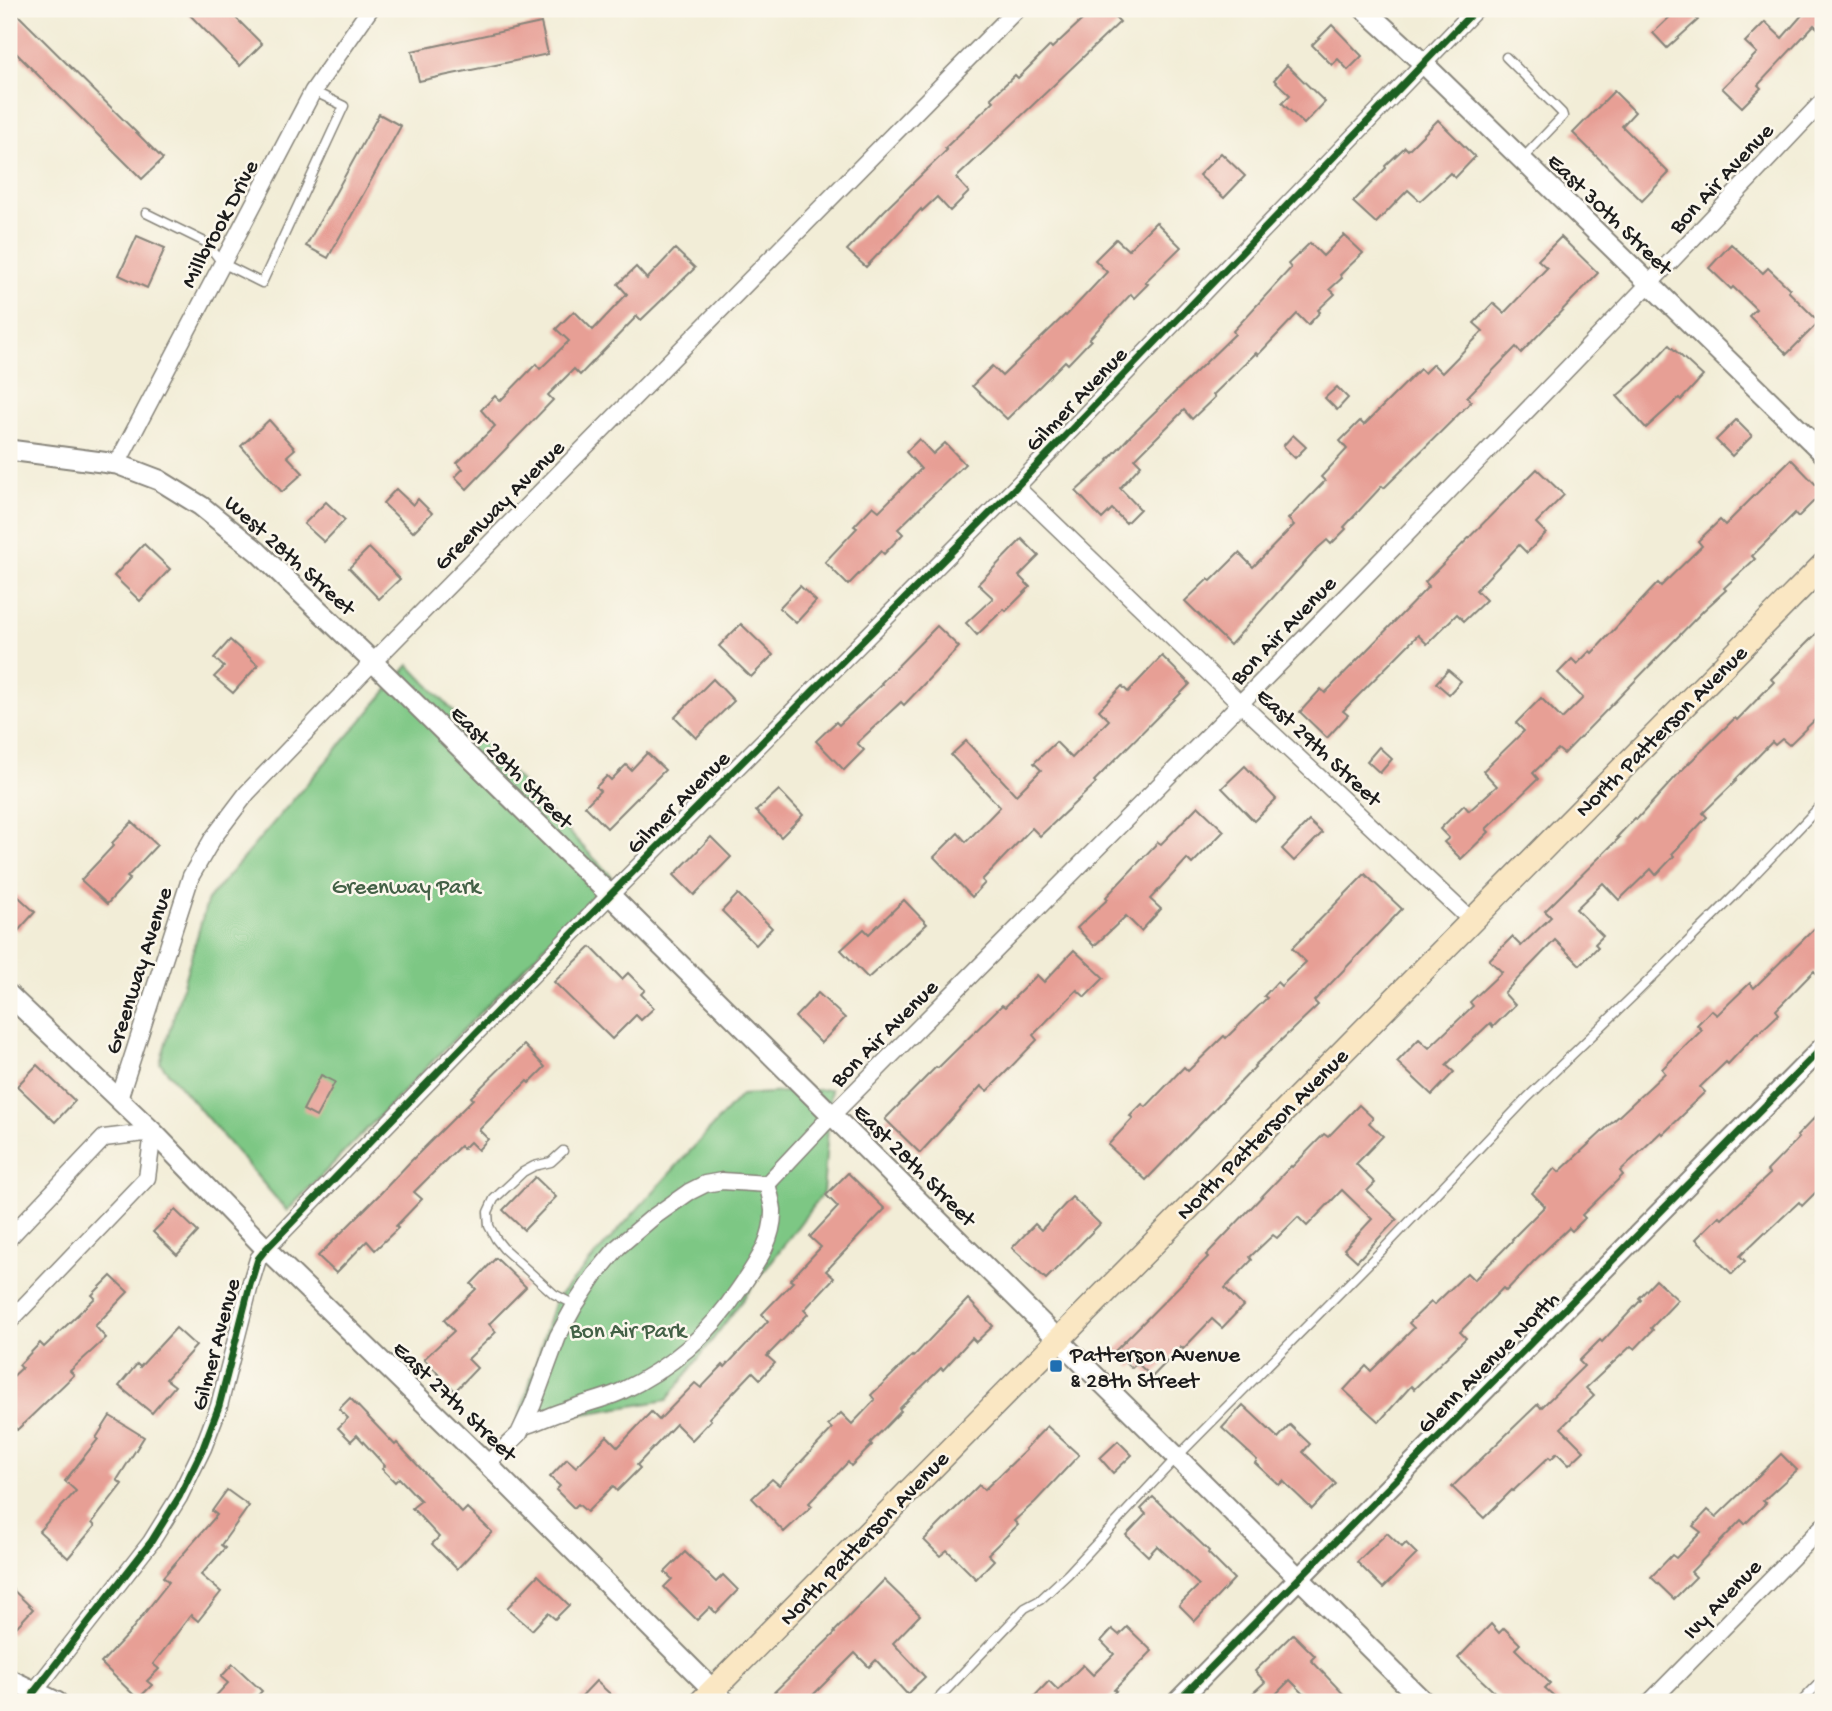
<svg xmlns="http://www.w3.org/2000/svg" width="1832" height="1711" viewBox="0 0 1832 1711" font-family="'Gochi Hand',sans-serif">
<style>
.green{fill:#7dc784;stroke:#4c7250;stroke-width:2}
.building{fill:#e79f95}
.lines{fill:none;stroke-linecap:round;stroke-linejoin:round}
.service-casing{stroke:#87847a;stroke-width:11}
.minor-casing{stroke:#87847a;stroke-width:19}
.tertiary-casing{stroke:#87847a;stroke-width:23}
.secondary-casing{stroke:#87847a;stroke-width:26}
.service{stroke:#fff;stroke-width:8}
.minor{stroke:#fff;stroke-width:16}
.tertiary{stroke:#fff;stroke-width:19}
.secondary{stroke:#fae7c3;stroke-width:23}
.cycleway-casing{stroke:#fbf7ec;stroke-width:11}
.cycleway{stroke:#1b5e20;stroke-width:7}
.poi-dot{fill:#1f6fb2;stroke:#fbf7ec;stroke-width:2.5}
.labels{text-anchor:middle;stroke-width:5;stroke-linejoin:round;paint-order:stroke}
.street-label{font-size:23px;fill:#1c1c1c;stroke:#fbf7ec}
.park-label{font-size:23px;fill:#436046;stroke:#fbf7ec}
.poi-label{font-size:23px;fill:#1c1c1c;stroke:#fbf7ec;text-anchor:start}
</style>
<rect width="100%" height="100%" fill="#fbf7ec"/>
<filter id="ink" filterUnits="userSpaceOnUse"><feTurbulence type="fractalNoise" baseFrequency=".0143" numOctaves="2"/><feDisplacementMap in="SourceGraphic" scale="14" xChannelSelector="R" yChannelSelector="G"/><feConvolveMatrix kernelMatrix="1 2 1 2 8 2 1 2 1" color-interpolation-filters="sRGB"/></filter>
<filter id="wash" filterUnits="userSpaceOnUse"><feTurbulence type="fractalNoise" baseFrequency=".00686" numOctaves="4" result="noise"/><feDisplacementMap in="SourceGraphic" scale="28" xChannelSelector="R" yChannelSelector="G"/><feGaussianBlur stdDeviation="1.57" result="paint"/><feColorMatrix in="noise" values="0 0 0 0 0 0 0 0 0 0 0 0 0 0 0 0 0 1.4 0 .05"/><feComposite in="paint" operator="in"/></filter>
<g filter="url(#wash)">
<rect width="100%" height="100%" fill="#f2edd7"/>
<!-- green -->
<g class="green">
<polygon points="409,665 612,877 287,1211 160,1063 208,899"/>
<polygon points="831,1089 823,1193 667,1400 517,1425 555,1300 741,1095"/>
</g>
<g id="blocks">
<!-- building -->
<g class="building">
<polygon points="9,9 12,9 163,159 142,179 9,46"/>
<polygon points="184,9 227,9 262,44 240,66"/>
<polygon points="1094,9 1108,9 1120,22 956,178 969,192 950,211 937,197 922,211 921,209 866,267 847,250 884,211 947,150 945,148 994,101 991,98 1015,75 1018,78 1050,46 1052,48"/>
<polygon points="1678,9 1688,9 1698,20 1667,48 1653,33"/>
<polygon points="1797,9 1823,9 1823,33 1814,25 1758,85 1761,88 1742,107 1722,88 1757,53 1745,42 1765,22 1782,38 1803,14"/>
<polygon points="541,23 548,54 419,81 412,51"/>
<polygon points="1332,25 1362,56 1348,70 1338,59 1332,65 1312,45"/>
<polygon points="1287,65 1325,102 1304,124 1282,103 1290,95 1274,80"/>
<polygon points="1614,91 1635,112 1622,126 1669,173 1642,201 1573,133"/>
<polygon points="379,114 401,126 328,258 306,246"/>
<polygon points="1438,120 1475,157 1455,178 1450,173 1420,201 1408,190 1376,223 1353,202 1386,168 1385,166 1405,147 1408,150"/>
<polygon points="1221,153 1245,176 1224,198 1199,175"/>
<polygon points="1156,222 1181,247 1145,282 1148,284 1134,298 1131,294 1089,339 1091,340 1068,364 1065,361 1007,419 972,386 992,366 1002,376 1065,315 1066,316 1107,272 1095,260 1116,239 1128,250"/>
<polygon points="1344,235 1363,253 1340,275 1342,278 1330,289 1335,294 1318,310 1320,312 1308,325 1297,314 1258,355 1256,353 1213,395 1215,397 1192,419 1184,410 1135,459 1141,465 1120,488 1140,509 1126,523 1112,509 1102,519 1076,491 1109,461 1108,460 1130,436 1235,334 1233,331 1291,268 1288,264 1310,243 1323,256"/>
<polygon points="137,236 165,248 147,288 119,275"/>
<polygon points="1561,237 1598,273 1521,353 1516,347 1467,397 1471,402 1384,488 1382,486 1344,527 1346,529 1331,544 1327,540 1318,548 1230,645 1185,601 1208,579 1211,581 1239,553 1253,567 1294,525 1288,519 1325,481 1321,477 1347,449 1340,441 1360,421 1364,425 1420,369 1424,373 1433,364 1442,373 1483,331 1474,323 1493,303 1504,313 1547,268 1538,260"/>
<polygon points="1731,244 1763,273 1768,268 1790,289 1788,291 1819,322 1787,354 1749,316 1756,309 1733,287 1731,289 1709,268"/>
<polygon points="675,249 695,268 641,320 637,316 580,375 574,369 548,395 553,400 467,489 455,477 463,469 457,463 495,426 481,410 495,396 500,401 536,364 540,369 569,341 556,329 574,311 593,330 627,294 618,284 636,267 647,279"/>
<polygon points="1669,345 1703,376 1681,400 1679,398 1646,428 1617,396 1642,374"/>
<polygon points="1337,387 1348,398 1337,410 1325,398"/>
<polygon points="269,420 295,449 287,456 303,473 282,492 241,446"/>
<polygon points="1736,420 1752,436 1732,456 1716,440"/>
<polygon points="1293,435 1306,447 1295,458 1283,446"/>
<polygon points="919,439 933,454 945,443 965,464 898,529 903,534 884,554 881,551 848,585 825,562 857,528 854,526 873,506 879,511 921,469 906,452"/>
<polygon points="1791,459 1823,492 1798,517 1795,513 1752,556 1755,559 1724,588 1726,590 1703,611 1564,754 1558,749 1533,773 1538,779 1486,829 1489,832 1461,859 1444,842 1449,838 1440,829 1464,805 1469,811 1497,786 1483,771 1524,731 1516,723 1541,698 1562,719 1583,698 1558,673 1572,659 1577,664 1590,651 1592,653 1658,583 1661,586 1702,546 1698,541 1720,520 1725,525"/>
<polygon points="1537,469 1564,495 1536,523 1546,533 1527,553 1519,545 1476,590 1486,600 1464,621 1457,614 1427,644 1418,635 1343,711 1348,715 1327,738 1300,712 1321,689 1325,693 1399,617 1429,586 1425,582"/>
<polygon points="396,489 413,505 418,499 432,513 413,532 383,503"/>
<polygon points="326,502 345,520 324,542 304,524"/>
<polygon points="1022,539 1039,556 1019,576 1030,587 1006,611 1004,609 977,635 966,623 993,598 978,584"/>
<polygon points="144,544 170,569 140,601 114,576"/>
<polygon points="369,548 400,579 379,599 349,568"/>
<polygon points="800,586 816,601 796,623 779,608"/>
<polygon points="741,624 773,655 751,677 719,646"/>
<polygon points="937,626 959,647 904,705 901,702 857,743 864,750 844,770 816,741 836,722 839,725 882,684 881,683"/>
<polygon points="1823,627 1823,712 1789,745 1782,739 1775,745 1772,742 1735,780 1736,781 1703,813 1707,817 1672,854 1674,856 1656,875 1651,869 1619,900 1603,883 1576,909 1603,936 1595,944 1598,947 1580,965 1555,940 1504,993 1515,1005 1493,1027 1490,1023 1446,1065 1454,1072 1432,1095 1397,1062 1419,1039 1429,1048 1473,1006 1470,1002 1502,972 1489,960 1512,937 1521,946 1551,917 1545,911 1619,838 1617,837 1635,818 1637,819 1682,770 1735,718 1737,720 1774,682 1771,679"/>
<polygon points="230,640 258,665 233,693 214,677 224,667 214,658"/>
<polygon points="1162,656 1190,684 1094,781 1096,783 1040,836 1032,828 982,880 985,883 972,897 934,857 958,833 966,842 1000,807 951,755 966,741 1016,795 1041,770 1034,763 1056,742 1072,758 1109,720 1099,710 1122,686 1128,692"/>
<polygon points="1448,670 1461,681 1449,694 1436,683"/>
<polygon points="713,679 734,701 696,738 675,717"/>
<polygon points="1379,747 1392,759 1380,773 1367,761"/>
<polygon points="647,753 665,770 607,828 585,806 600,791 596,787 607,776 611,780 626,765 631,770"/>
<polygon points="1245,766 1276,799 1254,821 1222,788"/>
<polygon points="779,790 803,815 781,837 756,811"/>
<polygon points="1198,806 1224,831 1192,864 1187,859 1150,899 1161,909 1141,931 1126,916 1094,946 1077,928 1108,899 1106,897 1158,842 1161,844"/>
<polygon points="1309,821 1322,833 1294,861 1282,849"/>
<polygon points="132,822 157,845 127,877 130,879 107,904 81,880 114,845 112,843"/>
<polygon points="711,837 731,857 694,895 674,875"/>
<polygon points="1365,874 1402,909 1314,1001 1318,1005 1254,1066 1255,1067 1146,1180 1108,1145 1133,1118 1130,1116 1142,1104 1146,1107 1184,1067 1188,1071 1224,1036 1226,1038 1267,998 1264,996 1277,982 1281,986 1306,962 1292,948"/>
<polygon points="9,888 35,912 18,931 9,922"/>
<polygon points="738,894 772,928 756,945 722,911"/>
<polygon points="904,900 927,924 868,978 841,950 864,929 869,934"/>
<polygon points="1815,928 1823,937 1823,980 1814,971 1776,1010 1779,1014 1758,1034 1757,1033 1728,1064 1726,1062 1700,1087 1705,1092 1685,1111 1686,1112 1663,1134 1661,1132 1620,1171 1623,1175 1582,1215 1585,1218 1572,1231 1569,1228 1534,1261 1506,1291 1503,1288 1460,1332 1466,1338 1414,1389 1411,1386 1379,1422 1344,1390 1366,1366 1371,1371 1414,1328 1409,1323 1431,1302 1434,1305 1467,1273 1474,1280 1513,1240 1512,1239 1545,1206 1532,1193 1555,1168 1559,1172 1665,1073 1662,1069 1702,1030 1697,1025 1711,1010 1717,1015 1750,983 1754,988"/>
<polygon points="591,947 622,979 628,973 645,990 641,994 654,1008 641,1020 636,1015 612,1039 554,982"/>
<polygon points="1074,950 1104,978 1085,997 1077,990 1033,1035 1037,1040 1006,1072 987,1091 981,1086 920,1153 885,1119 936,1067 938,1068 1002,1005 1005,1007 1037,975 1044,982"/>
<polygon points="818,993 845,1018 821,1043 795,1017"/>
<polygon points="524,1045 545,1067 529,1083 527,1081 479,1130 488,1139 478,1150 470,1142 463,1149 460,1146 414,1192 422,1199 396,1226 398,1228 375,1250 367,1241 336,1273 318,1256 379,1195 410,1162 473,1099 471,1097"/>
<polygon points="37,1065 75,1101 55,1122 17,1086"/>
<polygon points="321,1075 335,1082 316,1117 303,1110"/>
<polygon points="1359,1105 1373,1118 1369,1123 1383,1136 1356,1164 1375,1183 1367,1191 1397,1219 1357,1261 1344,1249 1372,1219 1342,1190 1307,1226 1298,1217 1277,1238 1273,1235 1250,1257 1252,1260 1225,1288 1243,1306 1222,1328 1212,1319 1183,1349 1181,1347 1152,1377 1137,1363 1132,1368 1114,1352 1208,1257 1206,1255 1291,1166 1292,1167 1324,1134 1328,1137"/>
<polygon points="1823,1109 1823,1185 1802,1206 1799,1202 1766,1233 1765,1232 1740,1256 1745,1261 1732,1274 1696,1239 1719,1216 1722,1219 1770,1174 1767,1171 1799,1138 1797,1136"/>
<polygon points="848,1173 885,1209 826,1271 834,1278 804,1310 808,1314 767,1356 775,1363 760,1379 753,1372 709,1418 711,1420 692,1440 676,1424 637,1465 640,1468 617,1491 613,1486 587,1512 578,1504 574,1508 556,1490 560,1486 550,1477 567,1459 576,1467 607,1436 618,1447 651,1412 659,1420 695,1383 701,1388 723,1365 725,1367 768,1321 762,1314 793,1282 790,1280 821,1247 810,1237 838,1207 826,1195"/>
<polygon points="535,1177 556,1197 524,1230 503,1210"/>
<polygon points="1072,1197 1100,1224 1046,1279 1012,1248 1035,1224 1041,1230"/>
<polygon points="175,1210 198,1232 177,1255 153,1232"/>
<polygon points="496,1258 526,1287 489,1324 496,1332 468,1359 477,1368 455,1391 424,1359 454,1331 444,1320 476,1289 471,1284"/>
<polygon points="111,1276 128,1292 95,1326 106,1338 70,1371 74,1375 17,1430 9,1421 9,1380 22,1368 19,1365 40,1343 44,1347 95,1298 92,1295"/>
<polygon points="1656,1280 1678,1300 1651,1328 1653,1330 1635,1349 1631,1346 1586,1388 1594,1396 1561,1428 1584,1451 1569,1465 1557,1453 1551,1459 1549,1457 1513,1491 1512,1490 1484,1518 1452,1487 1538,1404 1541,1408 1584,1366 1579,1361 1600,1340 1602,1342 1641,1300 1639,1298"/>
<polygon points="968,1299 993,1326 976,1342 972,1338 943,1370 941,1368 899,1409 901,1411 870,1443 872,1445 851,1466 848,1462 809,1503 812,1506 784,1532 752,1498 772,1479 779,1485 832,1429 828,1425 841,1413 852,1424 875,1400 871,1395 912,1356 913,1357"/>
<polygon points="176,1328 196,1346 166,1379 175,1386 152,1413 119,1386 137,1364 140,1367"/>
<polygon points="350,1398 395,1445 397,1443 462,1513 467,1508 492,1532 457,1569 432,1544 439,1537 412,1508 421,1501 399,1478 395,1482 382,1469 385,1466 357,1435 351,1441 338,1428 348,1418 339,1409"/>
<polygon points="1243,1405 1278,1438 1290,1425 1310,1444 1303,1452 1336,1484 1312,1509 1283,1481 1279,1485 1255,1463 1257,1460 1222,1428"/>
<polygon points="110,1416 144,1437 117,1480 122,1484 92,1523 95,1526 68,1558 39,1531 76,1491 65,1481 98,1439 96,1438"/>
<polygon points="1047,1426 1079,1455 1035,1502 1014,1521 1018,1525 988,1554 994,1560 976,1579 947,1550 940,1556 924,1540 979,1485 984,1490 1026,1450 1025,1449"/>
<polygon points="1118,1441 1132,1455 1113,1473 1100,1458"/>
<polygon points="1781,1454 1797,1470 1763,1501 1766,1503 1745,1524 1741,1520 1691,1572 1696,1577 1674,1599 1651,1577 1672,1555 1676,1558 1701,1532 1693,1526 1708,1510 1716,1517"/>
<polygon points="227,1490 249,1506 221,1545 225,1548 201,1575 221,1592 198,1621 191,1615 153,1664 159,1669 147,1681 152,1685 138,1699 101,1663 128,1634 169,1582 163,1577 217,1515 212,1511"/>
<polygon points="1153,1497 1209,1551 1208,1553 1234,1579 1195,1621 1179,1605 1199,1585 1157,1546 1148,1556 1126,1535 1146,1514 1141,1509"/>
<polygon points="1387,1533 1402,1547 1406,1543 1417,1554 1383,1588 1357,1562"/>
<polygon points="685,1552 716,1582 723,1575 738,1590 716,1613 710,1607 697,1620 664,1587 672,1579 665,1572"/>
<polygon points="538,1575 569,1605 555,1619 548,1613 532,1630 507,1608"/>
<polygon points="884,1580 920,1615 893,1643 925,1677 907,1694 876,1660 869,1667 855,1653 806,1702 764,1702 835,1633 834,1632"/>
<polygon points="9,1586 33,1609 9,1635"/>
<polygon points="1491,1624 1499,1633 1504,1628 1520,1644 1515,1649 1550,1683 1545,1688 1561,1702 1505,1702 1458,1658"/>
<polygon points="1127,1627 1152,1651 1114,1690 1116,1691 1105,1702 1029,1702 1049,1681 1058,1690 1083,1665 1093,1675 1114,1654 1101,1641 1112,1629 1119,1635"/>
<polygon points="1293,1634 1315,1656 1311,1660 1351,1702 1312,1702 1290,1680 1268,1702 1243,1702 1265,1682 1255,1671"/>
<polygon points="233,1664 262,1691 252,1702 210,1702 228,1683 221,1677"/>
<polygon points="596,1681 619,1702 576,1702"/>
</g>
</g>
</g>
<g filter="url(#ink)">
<use href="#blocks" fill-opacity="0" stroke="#87847a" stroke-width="2"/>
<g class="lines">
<!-- service casing -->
<g class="service-casing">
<g id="service">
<polyline points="1506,57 1562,113 1563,116 1523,158"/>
<polyline points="146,213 207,243 222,263 262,283 344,106 313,91"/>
<polyline points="563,1151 551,1162 534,1166 523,1172 494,1199 488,1212 489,1226 496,1239 504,1249 554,1294 575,1305"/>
<polyline points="935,1702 1025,1608 1040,1600 1068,1574 1177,1457 1387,1245 1527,1098 1633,996 1738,892 1823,803"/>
<polyline points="1801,1702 1823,1679"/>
</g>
</g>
<!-- minor casing -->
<g class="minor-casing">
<g id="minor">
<polyline points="117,464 313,91 370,9"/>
<polyline points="1016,487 1241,704 1472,921"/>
<polyline points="119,1099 191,876 213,838 247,793 373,662 1017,9"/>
<path d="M767,1184L832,1115C1165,780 1499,445 1823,101"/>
<polyline points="9,1238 104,1138 153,1132 147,1178 9,1322"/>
<path d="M524,1426C538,1422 550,1415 564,1411C582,1404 602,1400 620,1392C671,1368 709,1335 740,1288C756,1264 774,1240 773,1210C772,1201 769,1192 767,1184"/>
<polyline points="487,1464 519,1434 533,1404 558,1336 575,1305 595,1275 618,1247 652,1218 689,1192 705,1184 722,1181 767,1184"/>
<polyline points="32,1702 34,1692 151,1542 179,1497 203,1448 219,1406 250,1285 258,1259 266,1249 610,895 1016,487 1476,9"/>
<polyline points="1650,1702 1823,1526"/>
</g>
</g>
<!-- tertiary casing -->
<g class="tertiary-casing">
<g id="tertiary">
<polyline points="1364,9 1424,64 1823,453"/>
<polyline points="9,450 117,464 159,480 201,506 258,552 373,662 610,895 1424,1702"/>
<polyline points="9,995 153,1132 266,1249 487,1464 725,1702"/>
<polyline points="9,1679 57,1702"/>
<polyline points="1177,1702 1823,1047"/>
</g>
</g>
<!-- secondary casing -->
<g class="secondary-casing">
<polyline id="secondary" points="701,1702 1823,565"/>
</g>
<!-- service -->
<use href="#service" class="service"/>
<!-- minor -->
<use href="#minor" class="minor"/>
<!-- tertiary -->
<use href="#tertiary" class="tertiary"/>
<!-- secondary -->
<use href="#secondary" class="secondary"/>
<!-- cycleway casing -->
<g class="cycleway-casing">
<g id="cycleway">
<polyline points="32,1702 34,1692 151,1542 179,1497 203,1448 219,1406 250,1285 258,1259 266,1249 610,895 1016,487 1476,9"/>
<polyline points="1177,1702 1823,1047"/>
</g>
</g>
<!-- cycleway -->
<use href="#cycleway" class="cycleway"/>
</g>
</g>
<!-- markers -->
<rect class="poi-dot" x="1049" y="1359" width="14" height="14" rx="3.5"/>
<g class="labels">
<!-- street labels -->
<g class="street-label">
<text transform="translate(1720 177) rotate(-47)" y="8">Bon Air Avenue</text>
<text transform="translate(1611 213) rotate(44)" y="8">East 30th Street</text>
<text transform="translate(218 223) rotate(-62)" y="8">Millbrook Drive</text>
<text transform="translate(1075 398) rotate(-46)" y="8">Gilmer Avenue</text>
<text transform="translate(498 504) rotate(-45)" y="8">Greenway Avenue</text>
<text transform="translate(291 554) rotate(42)" y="8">West 28th Street</text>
<text transform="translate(1282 629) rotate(-46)" y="8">Bon Air Avenue</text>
<text transform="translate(1660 730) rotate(-45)" y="8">North Patterson Avenue</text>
<text transform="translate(1320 746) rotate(43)" y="8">East 29th Street</text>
<text transform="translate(513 766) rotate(45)" y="8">East 28th Street</text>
<text transform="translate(677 801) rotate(-45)" y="8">Gilmer Avenue</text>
<text transform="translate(137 970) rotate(-72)" y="8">Greenway Avenue</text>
<text transform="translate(883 1032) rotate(-45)" y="8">Bon Air Avenue</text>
<text transform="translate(1261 1133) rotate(-45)" y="8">North Patterson Avenue</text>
<text transform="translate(916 1164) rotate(45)" y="8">East 28th Street</text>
<text transform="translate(214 1344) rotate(-75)" y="8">Gilmer Avenue</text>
<text transform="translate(1487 1361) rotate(-45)" y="8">Glenn Avenue North</text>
<text transform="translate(456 1400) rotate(44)" y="8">East 27th Street</text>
<text transform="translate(863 1537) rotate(-46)" y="8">North Patterson Avenue</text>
<text transform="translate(1721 1598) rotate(-46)" y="8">Ivy Avenue</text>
</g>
<!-- park labels -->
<g class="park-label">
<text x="406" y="893">Greenway Park</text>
<text x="628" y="1337">Bon Air Park</text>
</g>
<!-- poi labels -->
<g class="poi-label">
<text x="1070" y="1361">Patterson Avenue<tspan x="1070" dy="26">&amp; 28th Street</tspan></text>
</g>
</g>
<!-- margin -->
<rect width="1832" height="1711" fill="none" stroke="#fbf7ec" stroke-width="35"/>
</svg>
